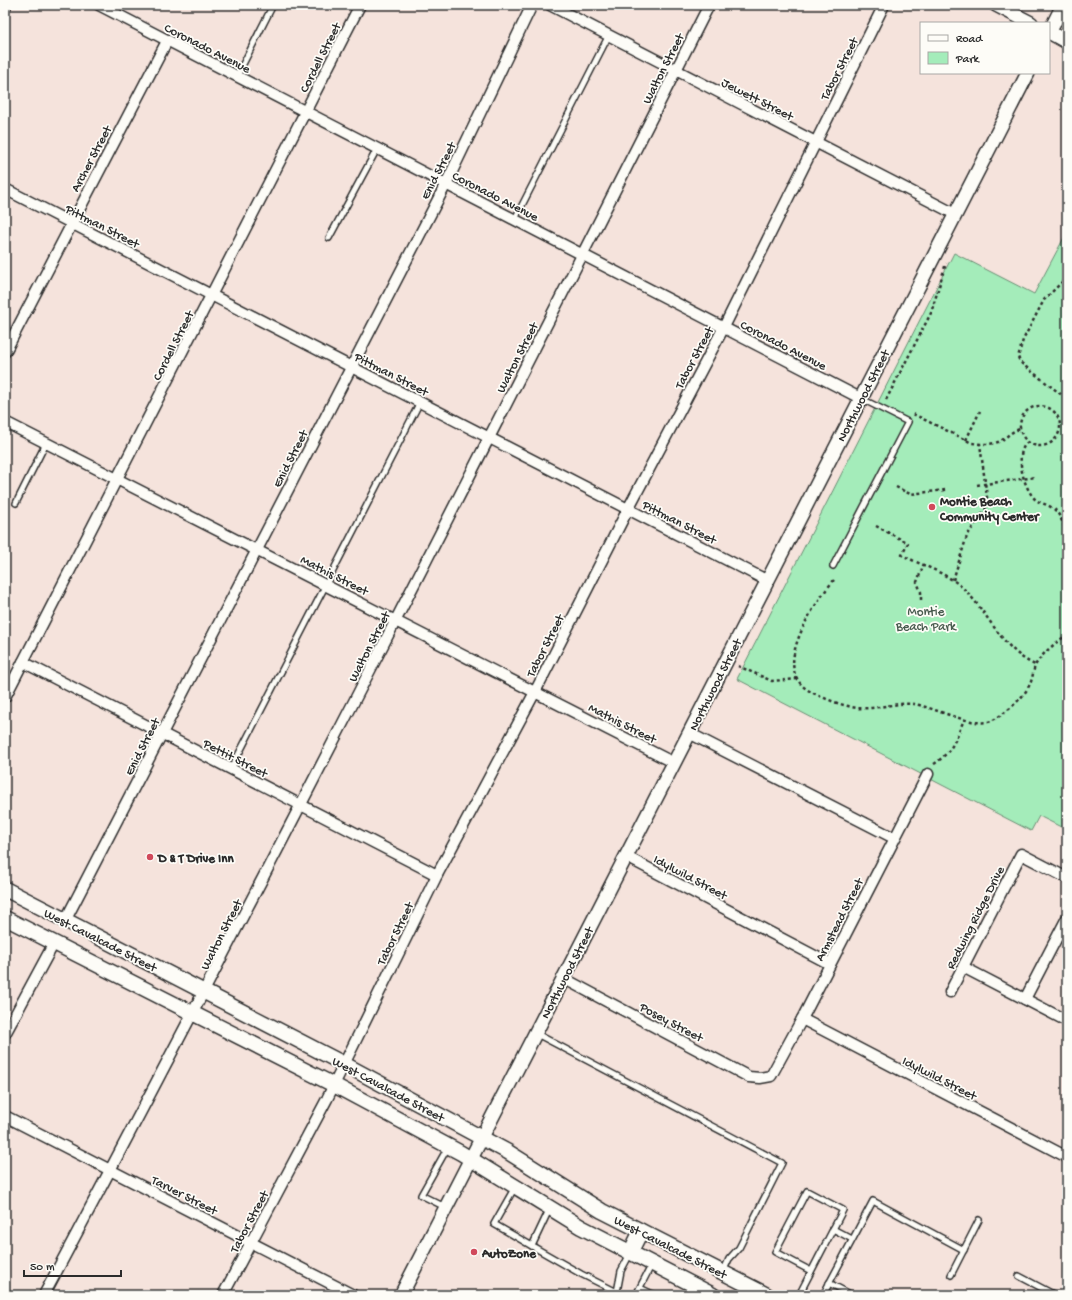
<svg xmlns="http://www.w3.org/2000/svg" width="1072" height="1300" viewBox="0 0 1072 1300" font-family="'Gochi Hand',sans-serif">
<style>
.green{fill:#a4ecba;stroke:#688c72}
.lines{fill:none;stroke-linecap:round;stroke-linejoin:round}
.service-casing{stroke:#2b2b2b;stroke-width:8}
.minor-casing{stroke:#2b2b2b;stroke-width:13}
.tertiary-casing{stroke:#2b2b2b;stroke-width:16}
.secondary-casing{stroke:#2b2b2b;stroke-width:17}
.path{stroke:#2b2b2b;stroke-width:2.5;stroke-dasharray:3 3;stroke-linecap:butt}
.service{stroke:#fdfcf7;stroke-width:5}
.minor{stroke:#fdfcf7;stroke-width:10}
.tertiary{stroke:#fdfcf7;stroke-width:13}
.secondary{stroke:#fdfcf7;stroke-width:14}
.poi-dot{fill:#d1495b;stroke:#fdfcf7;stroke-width:1.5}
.labels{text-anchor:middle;stroke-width:3.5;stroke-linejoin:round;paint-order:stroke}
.street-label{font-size:13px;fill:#2b2b2b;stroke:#fdfcf7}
.poi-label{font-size:13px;font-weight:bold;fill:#2b2b2b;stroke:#fdfcf7;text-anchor:start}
.park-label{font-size:13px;fill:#495b4f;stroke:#fdfcf7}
</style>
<rect width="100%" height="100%" fill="#f5e3dc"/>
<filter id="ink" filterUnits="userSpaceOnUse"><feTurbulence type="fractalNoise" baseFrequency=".025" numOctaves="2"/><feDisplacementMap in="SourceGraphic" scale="8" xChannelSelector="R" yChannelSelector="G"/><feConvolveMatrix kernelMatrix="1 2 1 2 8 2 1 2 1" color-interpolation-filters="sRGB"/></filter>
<g filter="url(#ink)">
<!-- green -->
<polygon class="green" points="1067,232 1067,830 1039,816 1031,831 737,679 954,253 1034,294"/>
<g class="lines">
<!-- service casing -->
<g class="service-casing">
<g id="service">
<polyline points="237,76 273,5"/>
<polyline points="515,219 609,35"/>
<polyline points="329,238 377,149"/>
<polyline points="16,503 46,443"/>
<polyline points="833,566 908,422 862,399"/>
<polyline points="231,769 420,402"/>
<polyline points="535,1033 782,1163 739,1248 729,1259 723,1272"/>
<polyline points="515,1187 494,1224 532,1246"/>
<polyline points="445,1207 421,1195 448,1147"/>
<polyline points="549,1210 532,1246 581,1274 617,1292 616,1295"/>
<polyline points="833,1229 852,1239"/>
<polyline points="951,1275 979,1220"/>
<polyline points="1019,1276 1055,1295"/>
<polyline points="829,1283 852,1295"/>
<polyline points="640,1288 655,1295"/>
<polyline points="617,1292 621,1271 630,1254"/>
<polyline points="636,1295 652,1264"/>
<polyline points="799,1295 843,1210 807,1191 775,1252 811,1271"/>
<polyline points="823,1295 873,1201 964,1250"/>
</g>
</g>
<!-- minor casing -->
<g class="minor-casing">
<g id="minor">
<polyline points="99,5 860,398"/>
<polyline points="550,5 955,214"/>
<polyline points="5,8 6,5"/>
<polyline points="5,189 766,580"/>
<polyline points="5,352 167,41"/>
<polyline points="5,422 674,763"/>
<polyline points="23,662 437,875"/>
<polyline points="5,697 360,5"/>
<polyline points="689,733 894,838"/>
<polyline points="625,856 830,964"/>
<polyline points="65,921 446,184 532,5"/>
<polyline points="963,967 1067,1021"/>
<polyline points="563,978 749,1077 760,1078 771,1076 802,1019 928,774"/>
<polyline points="950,992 1021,854 1067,878"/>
<polyline points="1025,999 1067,918"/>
<polyline points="802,1019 1067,1157"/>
<polyline points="5,1034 54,943"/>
<polyline points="5,1116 353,1295"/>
<path d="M44,1295C271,868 490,437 709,5"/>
<polyline points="223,1295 327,1099 437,875 535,692 628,509 724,327 884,5"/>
</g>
</g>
<!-- tertiary casing -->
<g class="tertiary-casing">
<g id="tertiary">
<polyline points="996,5 1031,23"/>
<polyline points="1049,32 1067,42"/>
<polyline points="1049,33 1063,5"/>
<polyline points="401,1295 1028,73"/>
</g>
</g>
<!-- secondary casing -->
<g class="secondary-casing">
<g id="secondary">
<polyline points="5,889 344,1064 508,1152 602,1211 767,1295"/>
<polyline points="5,918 334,1085 461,1153 581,1227 713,1295"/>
<polyline points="630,1253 641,1231"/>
</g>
</g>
<!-- path -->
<g class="path">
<polyline points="1067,277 1044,300 1023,340 1018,357 1020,362 1026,367 1067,399"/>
<polyline points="886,400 931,313 946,263"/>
<circle cx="1040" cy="426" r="20"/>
<path d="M913,414L972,443C980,444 990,445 998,442C1006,439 1010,431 1020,429"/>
<polyline points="966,440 980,411"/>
<path d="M1028,442C1013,452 1024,490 1036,500C1042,504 1050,505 1055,510C1061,516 1063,525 1067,532"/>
<polyline points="977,485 1036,477"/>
<polyline points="896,487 910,494 946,490"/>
<path d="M876,526L908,543L902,555C923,566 950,574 966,591C989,615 1004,651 1035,665"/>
<path d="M834,580C817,600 780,654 798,680C803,689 813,693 822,697C833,702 845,706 857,708C876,710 895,702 914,704C933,707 974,728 991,721C1004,715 1024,698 1030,684C1033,678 1033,669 1036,664C1043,653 1056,642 1067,635"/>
<polyline points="953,580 967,536 988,505 980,444"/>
<polyline points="921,600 921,592 917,582 923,566"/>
<polyline points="738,666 772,681 797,679"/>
<path d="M934,764C953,751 955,740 964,720"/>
</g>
<!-- service -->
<use href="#service" class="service"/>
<!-- minor -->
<use href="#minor" class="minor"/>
<!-- tertiary -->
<use href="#tertiary" class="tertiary"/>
<!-- secondary -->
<use href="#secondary" class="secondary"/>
</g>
</g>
<!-- markers -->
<g class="poi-dot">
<circle cx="932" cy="507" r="4"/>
<circle cx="150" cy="857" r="4"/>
<circle cx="474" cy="1252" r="4"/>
</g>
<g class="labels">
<!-- street labels -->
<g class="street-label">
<text transform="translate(208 47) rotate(27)" y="5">Coronado Avenue</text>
<text transform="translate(319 57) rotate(-63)" y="5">Cordell Street</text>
<text transform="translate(662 68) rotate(-63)" y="5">Walton Street</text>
<text transform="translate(838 68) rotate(-63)" y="5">Tabor Street</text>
<text transform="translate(758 98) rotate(27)" y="5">Jewett Street</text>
<text transform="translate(90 158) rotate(-62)" y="5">Archer Street</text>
<text transform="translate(437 170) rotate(-63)" y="5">Enid Street</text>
<text transform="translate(496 195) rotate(27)" y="5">Coronado Avenue</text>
<text transform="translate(103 225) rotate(27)" y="5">Pittman Street</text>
<text transform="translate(784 344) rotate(27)" y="5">Coronado Avenue</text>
<text transform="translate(172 345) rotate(-63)" y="5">Cordell Street</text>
<text transform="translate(516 357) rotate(-63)" y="5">Walton Street</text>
<text transform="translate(693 357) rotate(-62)" y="5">Tabor Street</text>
<text transform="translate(392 373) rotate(27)" y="5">Pittman Street</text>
<text transform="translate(862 395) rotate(-63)" y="5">Northwood Street</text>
<text transform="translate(289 458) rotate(-63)" y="5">Enid Street</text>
<text transform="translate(680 521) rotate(27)" y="5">Pittman Street</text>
<text transform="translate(335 574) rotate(27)" y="5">Mathis Street</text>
<text transform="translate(544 645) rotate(-63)" y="5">Tabor Street</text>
<text transform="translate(368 646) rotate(-63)" y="5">Walton Street</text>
<text transform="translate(714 684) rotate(-63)" y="5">Northwood Street</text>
<text transform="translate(623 722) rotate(27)" y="5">Mathis Street</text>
<text transform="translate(141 746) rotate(-63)" y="5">Enid Street</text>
<text transform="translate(236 757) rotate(27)" y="5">Pettit Street</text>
<text transform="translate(691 876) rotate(28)" y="5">Idylwild Street</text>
<text transform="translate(974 917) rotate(-63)" y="5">Redwing Ridge Drive</text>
<text transform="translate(838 919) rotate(-63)" y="5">Armstead Street</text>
<text transform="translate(394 933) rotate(-64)" y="5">Tabor Street</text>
<text transform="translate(220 934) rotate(-63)" y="5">Walton Street</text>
<text transform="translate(101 939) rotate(27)" y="5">West Cavalcade Street</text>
<text transform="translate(566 972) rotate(-63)" y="5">Northwood Street</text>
<text transform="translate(672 1021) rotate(28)" y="5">Posey Street</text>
<text transform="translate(940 1077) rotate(27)" y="5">Idylwild Street</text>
<text transform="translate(389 1088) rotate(28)" y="5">West Cavalcade Street</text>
<text transform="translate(185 1194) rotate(27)" y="5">Tarver Street</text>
<text transform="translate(248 1221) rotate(-62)" y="5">Tabor Street</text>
<text transform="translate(671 1246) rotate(27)" y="5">West Cavalcade Street</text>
</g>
<!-- poi labels -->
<g class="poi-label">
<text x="940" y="505">Montie Beach<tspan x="940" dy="15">Community Center</tspan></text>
<text x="158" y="862">D &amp; T Drive Inn</text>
<text x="482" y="1257">AutoZone</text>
</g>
<!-- park labels -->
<g class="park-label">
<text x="926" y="615">Montie<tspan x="926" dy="15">Beach Park</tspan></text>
</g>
</g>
<!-- margin -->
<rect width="1072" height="1300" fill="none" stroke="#fdfcf7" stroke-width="20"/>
<rect x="10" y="10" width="1052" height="1280" fill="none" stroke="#2b2b2b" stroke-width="1.5" filter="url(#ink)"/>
<!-- legend -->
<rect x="920" y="22" width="130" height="52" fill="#fdfcf7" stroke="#a9a8a5"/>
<rect x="928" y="35" width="20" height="6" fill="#fdfcf7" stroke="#a9a8a5"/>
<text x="956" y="42" font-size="12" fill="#2b2b2b">Road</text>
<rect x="928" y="52" width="20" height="12" fill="#a4ecba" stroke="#a9a8a5"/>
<text x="956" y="62" font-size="12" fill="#2b2b2b">Park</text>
<!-- scale -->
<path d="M24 1270v6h97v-6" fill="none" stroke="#2b2b2b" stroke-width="2"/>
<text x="30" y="1270" font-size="12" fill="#2b2b2b" stroke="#fdfcf7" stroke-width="3" paint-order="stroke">50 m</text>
</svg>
